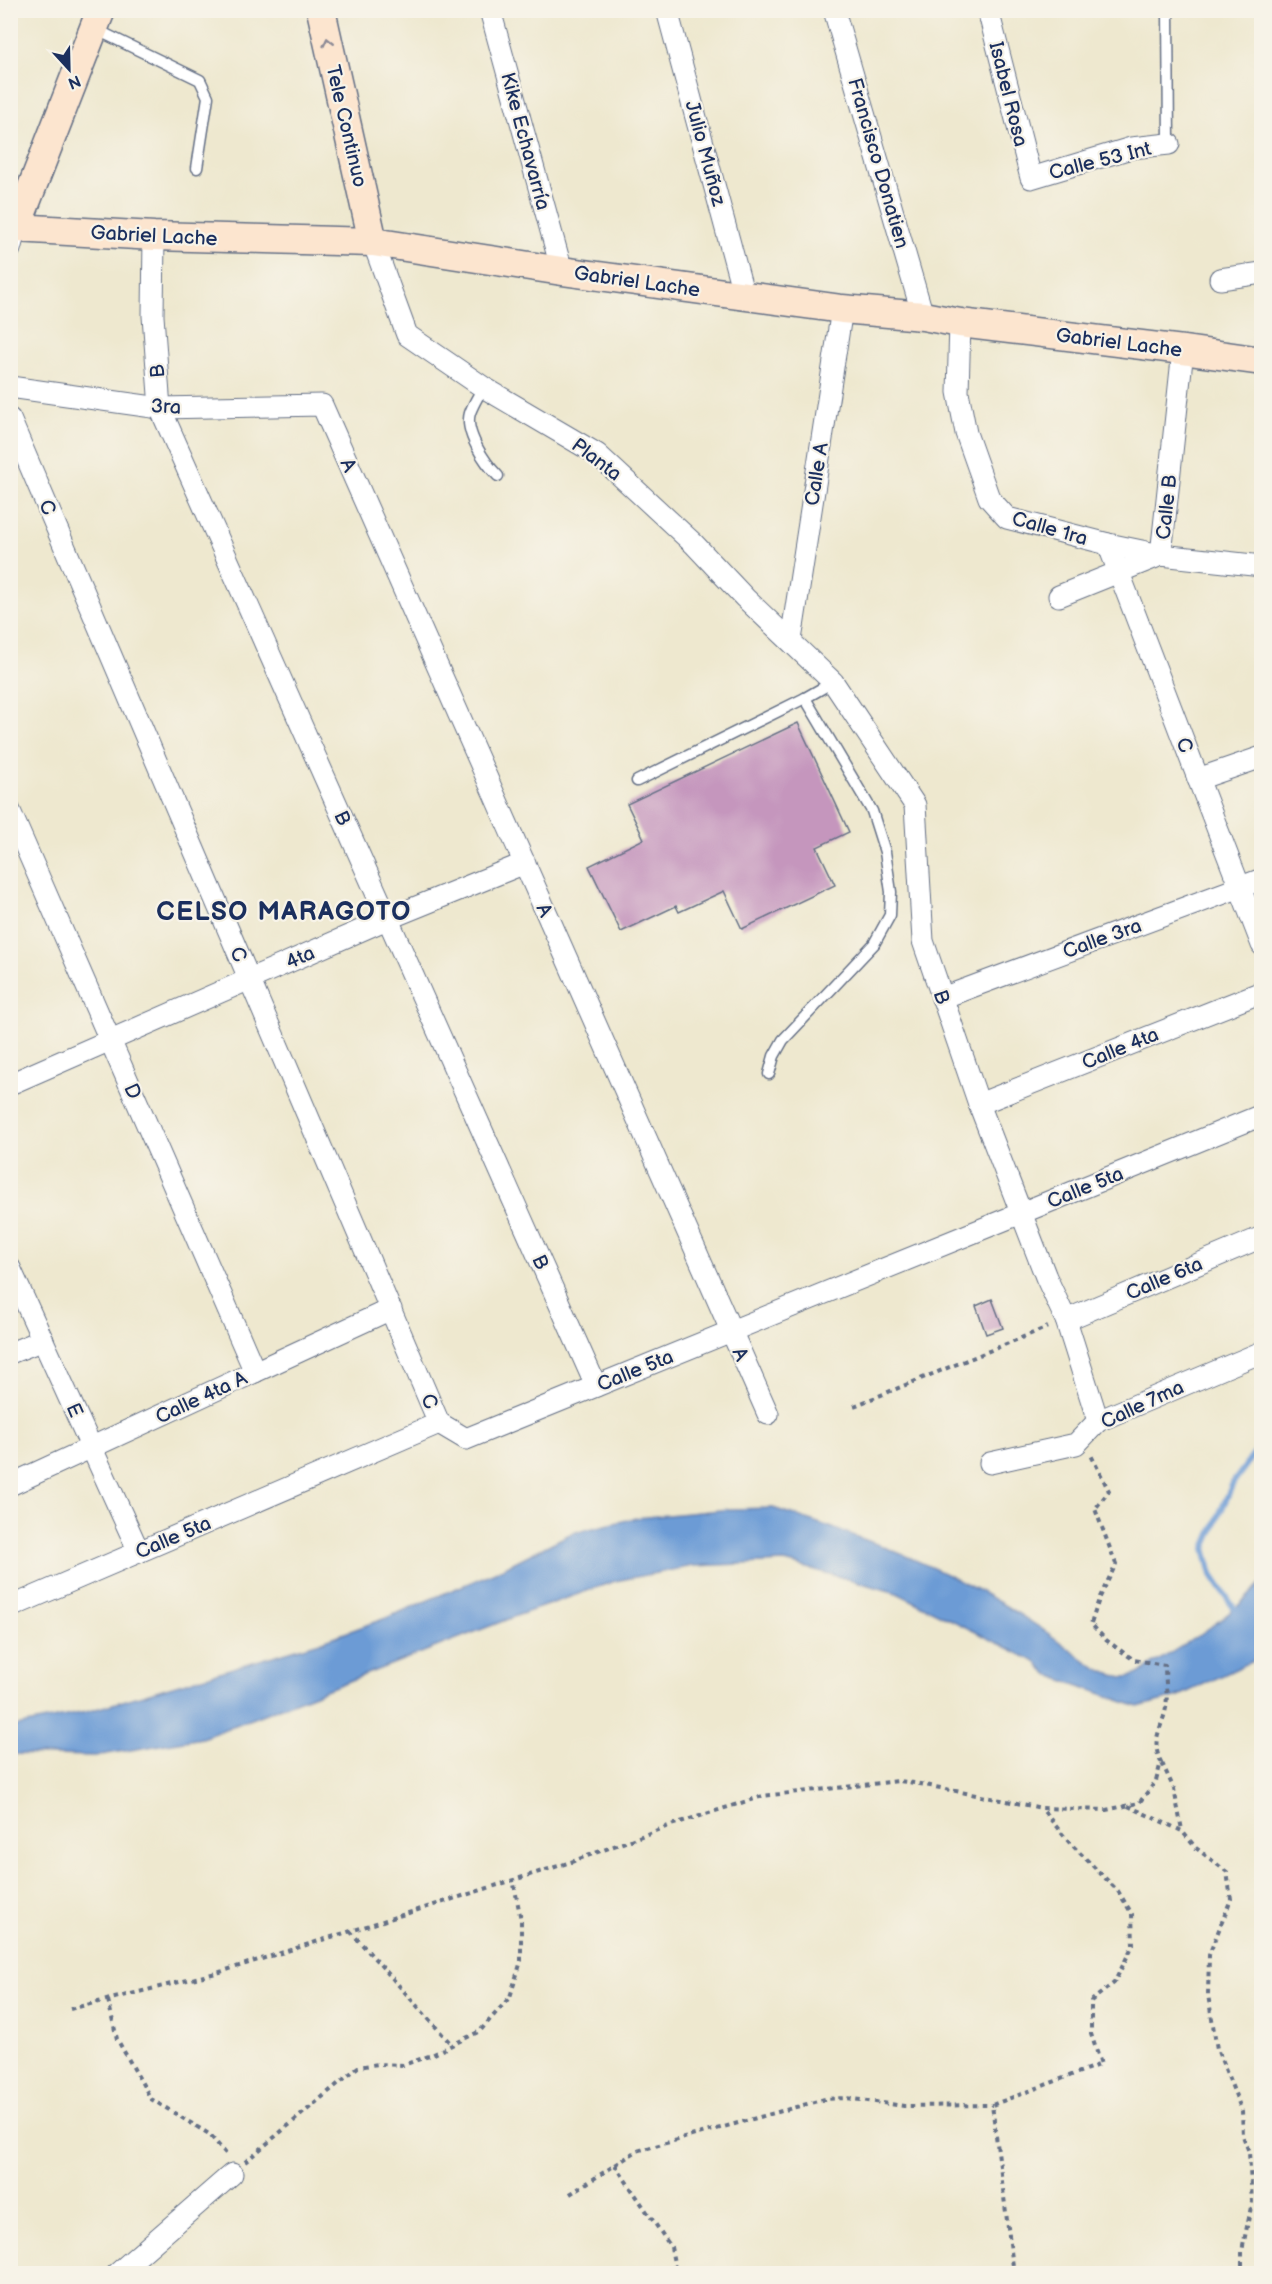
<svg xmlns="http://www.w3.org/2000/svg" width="1272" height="2284" viewBox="0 0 1272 2284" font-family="'Balsamiq Sans',sans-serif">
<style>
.water{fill:#6c9bd5;stroke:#44659a;stroke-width:1.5}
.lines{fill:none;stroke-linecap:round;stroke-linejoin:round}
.stream{stroke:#6c9bd5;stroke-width:6}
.building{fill:#c596bd}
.lane-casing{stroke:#657086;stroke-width:13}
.street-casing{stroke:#657086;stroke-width:23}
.secondary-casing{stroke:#657086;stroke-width:31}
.path{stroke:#657086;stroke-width:4;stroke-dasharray:4.5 4.5;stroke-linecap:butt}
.lane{stroke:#fff;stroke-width:10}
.street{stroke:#fff;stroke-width:21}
.secondary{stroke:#fce5cf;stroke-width:28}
.oneway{stroke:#8c8a96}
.labels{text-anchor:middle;stroke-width:4.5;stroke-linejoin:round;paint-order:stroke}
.street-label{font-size:20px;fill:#1b2f5e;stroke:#f7f3e8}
.district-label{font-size:26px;font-weight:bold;letter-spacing:1.5px;fill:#1b2f5e;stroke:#f7f3e8}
</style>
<rect width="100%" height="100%" fill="#f7f3e8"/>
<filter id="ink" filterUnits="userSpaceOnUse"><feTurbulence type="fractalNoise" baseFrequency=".0167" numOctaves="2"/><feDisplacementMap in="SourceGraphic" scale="12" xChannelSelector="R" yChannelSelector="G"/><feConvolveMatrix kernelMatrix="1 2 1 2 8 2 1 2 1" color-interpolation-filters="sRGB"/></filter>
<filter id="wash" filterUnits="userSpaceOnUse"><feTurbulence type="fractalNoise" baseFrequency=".008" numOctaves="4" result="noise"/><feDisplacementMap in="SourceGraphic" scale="24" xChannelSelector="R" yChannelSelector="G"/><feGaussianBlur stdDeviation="1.35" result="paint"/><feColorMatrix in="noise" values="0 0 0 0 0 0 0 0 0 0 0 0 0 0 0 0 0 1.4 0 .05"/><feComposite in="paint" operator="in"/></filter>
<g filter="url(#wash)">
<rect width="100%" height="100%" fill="#eee8cf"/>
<!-- water -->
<path class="water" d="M773,1508C870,1539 958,1572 1042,1629C1062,1642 1098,1675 1119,1676C1123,1677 1129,1677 1133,1676C1141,1674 1149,1666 1156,1662C1189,1642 1238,1612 1261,1582V1657L1179,1696L1138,1707L1049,1675L1036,1662L897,1593L844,1578L785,1562L693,1566L615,1581L516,1616L202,1738L95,1756L11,1754V1727L86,1712L320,1642L386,1618L495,1572L572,1533L636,1518L731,1509Z"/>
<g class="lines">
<!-- stream -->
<polyline class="stream" points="1238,1614 1212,1575 1205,1548 1233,1483 1262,1443"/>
</g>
<g id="blocks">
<!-- building -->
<g class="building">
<polygon points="798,723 849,832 817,847 835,885 742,929 724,891 679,912 676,906 621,932 589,866 644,839 627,804"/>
<polygon points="992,1299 1003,1328 986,1334 976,1306"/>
</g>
</g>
</g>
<g filter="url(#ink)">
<use href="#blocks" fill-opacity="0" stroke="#657086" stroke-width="1.5"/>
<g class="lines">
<!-- lane casing -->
<g class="lane-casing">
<g id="lane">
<polyline points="1168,10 1169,144"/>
<polyline points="95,29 200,80 208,97 197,168"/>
<path d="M483,387C479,395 473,404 470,413C464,432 485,463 498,476"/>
<polyline points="637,781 805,698 833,682"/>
<polyline points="769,1074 774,1056 783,1040 874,944 890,915 891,892 885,852 872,811 805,698"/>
</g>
</g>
<!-- street casing -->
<g class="street-casing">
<g id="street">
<polyline points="490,10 562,271"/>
<polyline points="667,10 744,296"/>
<polyline points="834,10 923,316"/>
<polyline points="988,10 1031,178 1131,148 1169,144"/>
<polyline points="10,227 16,228 10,249"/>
<polyline points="154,236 153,316 160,408 596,1386"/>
<polyline points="373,242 407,335 483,387 597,454 694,544 745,598 833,682 915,805 923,941 979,1104 1046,1277 1066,1320 1098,1421"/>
<polyline points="1220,279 1262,273"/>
<polyline points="960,323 958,392 966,433 989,498 1007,518 1108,544 1161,555 1262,566"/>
<polyline points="10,387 160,408 322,405 768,1414"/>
<polyline points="10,419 439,1423"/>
<polyline points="1108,544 1262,945"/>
<polyline points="1059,596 1161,555 1183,350"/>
<polyline points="791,640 842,309"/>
<polyline points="1198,779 1262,757"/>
<polyline points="10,811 255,1372"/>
<polyline points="942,998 1262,879"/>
<polyline points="10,1084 387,919 525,863"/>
<polyline points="979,1104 1262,992"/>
<polyline points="10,1268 139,1552"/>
<polyline points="1066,1320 1262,1237"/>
<polyline points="10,1353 43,1340"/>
<polyline points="990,1463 1076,1444 1098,1421 1262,1352"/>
<polyline points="10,1485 391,1309"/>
<polyline points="15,1605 439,1423 466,1439 1262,1115"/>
<polyline points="117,2274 232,2174"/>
</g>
</g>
<!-- secondary casing -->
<g class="secondary-casing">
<g id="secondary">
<polyline points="101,10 16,228 154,236 373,242 562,271 842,309 923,316 960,323 1183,350 1262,361"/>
<polyline points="321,10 373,242"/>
</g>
</g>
<!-- path -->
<g class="path">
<polyline points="854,1406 1048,1327"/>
<polyline points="1162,1763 1174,1789 1182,1830"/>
<polyline points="1128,1806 1182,1831 1196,1848 1227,1872 1231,1899 1209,1955 1208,1995 1217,2049 1242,2111 1243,2136 1249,2152 1252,2202 1242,2251 1242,2274"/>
<polyline points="350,1931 452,2045"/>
<polyline points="108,2000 117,2039 151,2099 209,2134 228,2156"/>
<path d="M70,2009L220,1972L571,1862L671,1825L763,1796L898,1781L915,1783L1042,1808L1106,1810L1139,1803L1156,1781L1161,1762C1150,1740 1162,1729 1166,1708C1168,1695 1165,1679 1165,1665L1134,1660L1106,1640L1091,1624L1099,1599L1116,1564L1095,1509L1109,1491L1091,1455"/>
<polyline points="245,2162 358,2067 378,2064 403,2065 432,2055 480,2031 510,1997 521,1961 521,1920 513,1879"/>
<polyline points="615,2165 671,2247 676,2274"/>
<polyline points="570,2194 637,2151 825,2099 846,2098 904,2106 992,2105"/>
<polyline points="1014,2274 992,2105 1101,2064 1091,2034 1091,2001 1114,1983 1133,1945 1132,1914 1118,1891 1069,1842 1042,1809"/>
</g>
<!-- lane -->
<use href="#lane" class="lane"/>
<!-- street -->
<use href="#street" class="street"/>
<!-- secondary -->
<use href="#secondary" class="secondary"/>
</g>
<!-- one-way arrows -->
<defs><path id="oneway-chevron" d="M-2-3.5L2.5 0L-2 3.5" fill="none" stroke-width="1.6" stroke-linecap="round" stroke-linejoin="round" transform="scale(1.5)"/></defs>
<use class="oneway" href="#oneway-chevron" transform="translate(328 42) rotate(-103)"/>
</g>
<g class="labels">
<!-- street labels -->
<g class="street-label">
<text transform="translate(1009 94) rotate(76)" y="7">Isabel Rosa</text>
<text transform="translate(347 126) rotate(77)" y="7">Tele Continuo</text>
<text transform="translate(526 141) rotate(75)" y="7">Kike Echavarría</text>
<text transform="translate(706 153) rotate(75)" y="7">Julio Muñoz</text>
<text transform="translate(1100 160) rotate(-14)" y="7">Calle 53 Int</text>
<text transform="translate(879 163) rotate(74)" y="7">Francisco Donatien</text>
<text transform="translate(154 235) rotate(3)" y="7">Gabriel Lache</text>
<text transform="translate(637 281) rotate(8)" y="7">Gabriel Lache</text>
<text transform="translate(1119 342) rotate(7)" y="7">Gabriel Lache</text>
<text transform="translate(157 371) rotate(-95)" y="7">B</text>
<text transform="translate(166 406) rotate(3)" y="7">3ra</text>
<text transform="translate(597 459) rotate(37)" y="7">Planta</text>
<text transform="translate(349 465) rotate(66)" y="7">A</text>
<text transform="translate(816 474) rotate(-81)" y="7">Calle A</text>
<text transform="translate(48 507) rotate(67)" y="7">C</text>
<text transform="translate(1166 507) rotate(-84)" y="7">Calle B</text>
<text transform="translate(1050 528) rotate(16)" y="7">Calle 1ra</text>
<text transform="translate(1185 745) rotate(69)" y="7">C</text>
<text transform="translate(343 818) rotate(66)" y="7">B</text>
<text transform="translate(545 910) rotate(66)" y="7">A</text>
<text transform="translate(1102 938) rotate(-20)" y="7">Calle 3ra</text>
<text transform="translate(239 954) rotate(67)" y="7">C</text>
<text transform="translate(300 957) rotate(-24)" y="7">4ta</text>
<text transform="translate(942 997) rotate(71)" y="7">B</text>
<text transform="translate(1120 1048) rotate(-22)" y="7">Calle 4ta</text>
<text transform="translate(133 1091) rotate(66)" y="7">D</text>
<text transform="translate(1085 1187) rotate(-22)" y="7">Calle 5ta</text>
<text transform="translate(541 1262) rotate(66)" y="7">B</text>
<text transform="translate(1164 1278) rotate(-23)" y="7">Calle 6ta</text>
<text transform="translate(741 1354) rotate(66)" y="7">A</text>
<text transform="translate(635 1370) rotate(-22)" y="7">Calle 5ta</text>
<text transform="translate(201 1397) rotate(-25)" y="7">Calle 4ta A</text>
<text transform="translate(430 1401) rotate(67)" y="7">C</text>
<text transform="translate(1142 1404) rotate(-25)" y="7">Calle 7ma</text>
<text transform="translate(75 1410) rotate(66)" y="7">E</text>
<text transform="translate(173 1537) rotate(-23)" y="7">Calle 5ta</text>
</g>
<!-- district labels -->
<g class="district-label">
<text x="284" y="920">CELSO MARAGOTO</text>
</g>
</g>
<!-- margin -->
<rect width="1272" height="2284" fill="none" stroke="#f7f3e8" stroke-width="36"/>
<!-- north arrow -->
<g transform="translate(69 69) rotate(158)" stroke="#f7f3e8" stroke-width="4.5" paint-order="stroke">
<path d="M0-4.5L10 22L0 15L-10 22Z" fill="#1b2f5e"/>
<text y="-9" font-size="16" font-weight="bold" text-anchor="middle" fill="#1b2f5e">N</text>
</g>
</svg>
